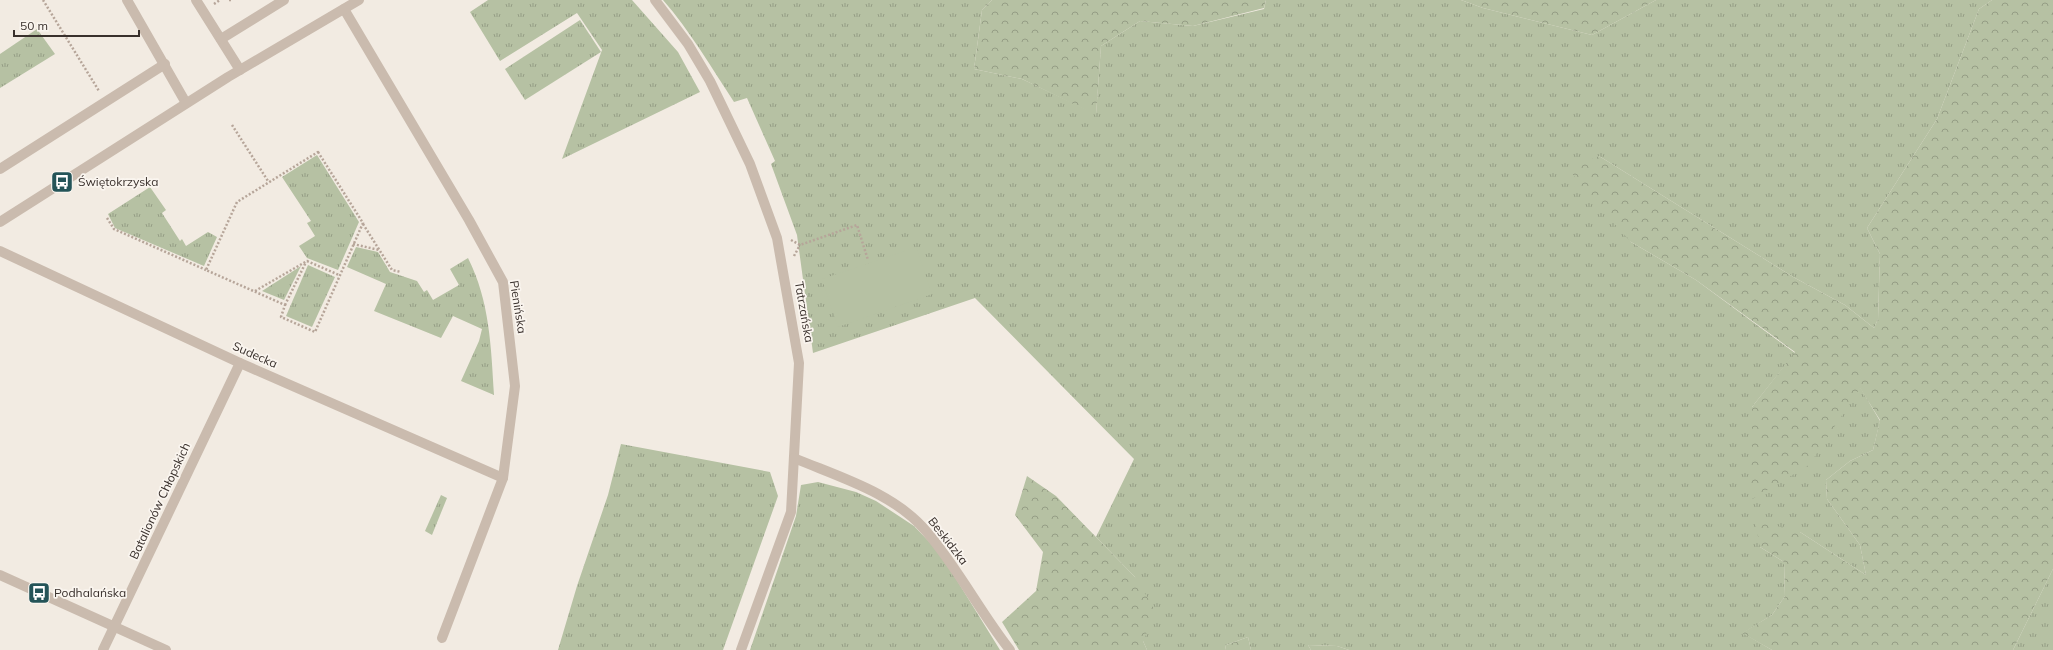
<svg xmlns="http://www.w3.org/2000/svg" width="2053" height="650" viewBox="0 0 2053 650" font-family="Mulish,sans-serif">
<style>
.grass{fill:url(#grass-tufts)}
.forest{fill:url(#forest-crowns)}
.pitch{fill:#b6c1a3}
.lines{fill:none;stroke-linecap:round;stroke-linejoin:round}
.path{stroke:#b6a599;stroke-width:2.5;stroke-dasharray:2 2;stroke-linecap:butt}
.minor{stroke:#cabbae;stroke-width:10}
.labels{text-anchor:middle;stroke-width:3.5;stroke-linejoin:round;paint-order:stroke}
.poi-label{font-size:12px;fill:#39302c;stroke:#faf5ef;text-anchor:start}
.street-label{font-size:12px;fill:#39302c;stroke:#faf5ef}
</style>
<defs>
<pattern id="grass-tufts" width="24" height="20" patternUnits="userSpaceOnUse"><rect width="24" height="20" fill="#b6c1a3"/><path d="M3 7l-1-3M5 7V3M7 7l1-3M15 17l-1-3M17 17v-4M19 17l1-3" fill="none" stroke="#959d85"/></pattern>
<pattern id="forest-crowns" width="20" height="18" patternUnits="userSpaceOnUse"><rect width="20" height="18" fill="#b6c1a3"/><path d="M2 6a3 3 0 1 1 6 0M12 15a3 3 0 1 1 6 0" fill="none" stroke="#959d85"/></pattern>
</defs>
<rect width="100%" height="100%" fill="#f2ebe2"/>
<!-- grass -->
<g class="grass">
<polygon points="488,0 632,0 678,52 700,92 562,159 602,50 577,13 500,61 470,12"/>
<path d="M663,0H992L982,10L974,69L1022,79L1096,114L1101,46L1140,21L1193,26L1264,9L1266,0H1461L1483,8L1592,35L1656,0H1992L1979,9L1937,119L1867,228L1880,254L1878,319L1874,328L1845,305L1795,278L1599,156L1631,242L1696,280L1795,353L1752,407V453L1837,420L1860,387L1880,421L1873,450L1850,461L1826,480L1827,499L1860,545L1866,575L1800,532L1760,547L1784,562L1785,596L1772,615L1743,633L1772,650H1349L1337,646L1308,645L1311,650H1251L1248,637L1226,645L1225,650H1147L1143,641L1135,577L1096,537L1134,459L975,298L813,353L797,235L771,164L775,161L747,98L734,102C711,67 690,31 663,0Z"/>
<polygon points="580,20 601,52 525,100 505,69"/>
<polygon points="37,29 55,54 0,88 0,54"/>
<polygon points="317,155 359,222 338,270 307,258 299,246 315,236 307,223 311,221 282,177"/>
<polygon points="150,187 166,210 162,213 180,241 182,239 186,246 208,232 217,237 204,266 115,228 108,214"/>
<path d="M356,247L378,252L390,272L417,281L424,292L427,290L433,300L459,285L450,269L468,258C490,302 491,347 494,395L461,381L479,341L482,329L453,316L441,338L374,311L386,284L347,267Z"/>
<polygon points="308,265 335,277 312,327 286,316"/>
<polygon points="301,266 284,300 262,291"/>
<polygon points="621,444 770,472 778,496 723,650 558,650 577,586 608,495"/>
<polygon points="818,482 856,492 876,501 914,526 940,553 1000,650 750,650 796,516 801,485"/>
<polygon points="441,495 447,498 432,535 425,531"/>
<polygon points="2053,569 2053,650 2013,650"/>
</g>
<!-- forest -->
<g class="forest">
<polygon points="992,0 1266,0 1264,8 1193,26 1140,21 1101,46 1096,115 1022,79 974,69 982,10"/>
<polygon points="1461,0 1656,0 1592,35 1483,8"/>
<polygon points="1992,0 2053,0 2053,569 2013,650 1772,650 1742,633 1772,615 1785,596 1784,562 1760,547 1755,521 1800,532 1866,575 1860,545 1827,499 1826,480 1850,461 1873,450 1880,420 1860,388 1809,465 1749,501 1752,453 1752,407 1795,352 1696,280 1631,242 1589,196 1569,169 1599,156 1795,278 1845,305 1874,328 1878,319 1880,254 1867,228 1937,119 1979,9"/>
<polygon points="1027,476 1056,496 1135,577 1156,612 1143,641 1147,650 1019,650 1002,622 1036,591 1043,552 1015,515"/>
<polygon points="1248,637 1251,650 1225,650 1226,645"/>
<polygon points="1308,645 1337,646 1349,650 1311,650"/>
</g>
<!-- pitch -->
<polygon class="pitch" points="916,247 932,294 838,327 822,279"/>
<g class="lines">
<!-- path -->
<g class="path">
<polyline points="43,0 99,91"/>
<polyline points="229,0 232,0"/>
<polyline points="214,4 220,0"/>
<polyline points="232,125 268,181"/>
<polygon points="318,152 363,223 315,332 281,317 285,305 206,270 237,202"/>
<polyline points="107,218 114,229 206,270"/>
<polyline points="363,224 392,270 401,272"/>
<polyline points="791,240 800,245 857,225 868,260"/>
<polyline points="353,244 379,250"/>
<polyline points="794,256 800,245"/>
<polyline points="255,291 307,261 339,275"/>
<polyline points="285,305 306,262"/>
</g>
<!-- minor -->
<g class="minor">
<polyline points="127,0 186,103"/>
<polyline points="196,0 240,70"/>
<polyline points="655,0 688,44 710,81 750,164 777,238 799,363 791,512 741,650"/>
<polyline points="344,9 469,220 503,282 515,386 503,478 442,638"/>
<polyline points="221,39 284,0"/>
<polyline points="0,169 165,64"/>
<polyline points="0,222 228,77 359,0"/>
<polyline points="0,251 240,363 503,478"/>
<path d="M794,458C839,477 894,493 926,531C958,568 980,612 1010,650"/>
<polyline points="0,575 166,650"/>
<polyline points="103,650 240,363"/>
</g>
</g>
<!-- icons -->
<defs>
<g id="bus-square" transform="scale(1.15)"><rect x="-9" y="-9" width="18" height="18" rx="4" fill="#245458" stroke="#faf5ef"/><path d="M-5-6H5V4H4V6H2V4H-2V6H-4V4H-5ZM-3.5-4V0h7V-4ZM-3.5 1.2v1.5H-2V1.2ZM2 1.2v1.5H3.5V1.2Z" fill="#fff"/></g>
</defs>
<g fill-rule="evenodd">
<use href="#bus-square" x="62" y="182"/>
<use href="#bus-square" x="39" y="593"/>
</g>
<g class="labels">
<!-- poi labels -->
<g class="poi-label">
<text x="78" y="186">Świętokrzyska</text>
<text x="54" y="597">Podhalańska</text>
</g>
<!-- street labels -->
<g class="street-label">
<text transform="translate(518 307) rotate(81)" y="4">Pienińska</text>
<text transform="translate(804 312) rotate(80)" y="4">Tatrzańska</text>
<text transform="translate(255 355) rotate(24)" y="4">Sudecka</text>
<text transform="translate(160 501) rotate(-65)" y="4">Batalionów Chłopskich</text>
<text transform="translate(948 541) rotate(52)" y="4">Beskidzka</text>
</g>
</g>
<!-- scale -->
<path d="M14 30v6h125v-6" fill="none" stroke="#39302c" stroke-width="2"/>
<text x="20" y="30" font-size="12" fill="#39302c" stroke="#faf5ef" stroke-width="3" paint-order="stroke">50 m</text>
</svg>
